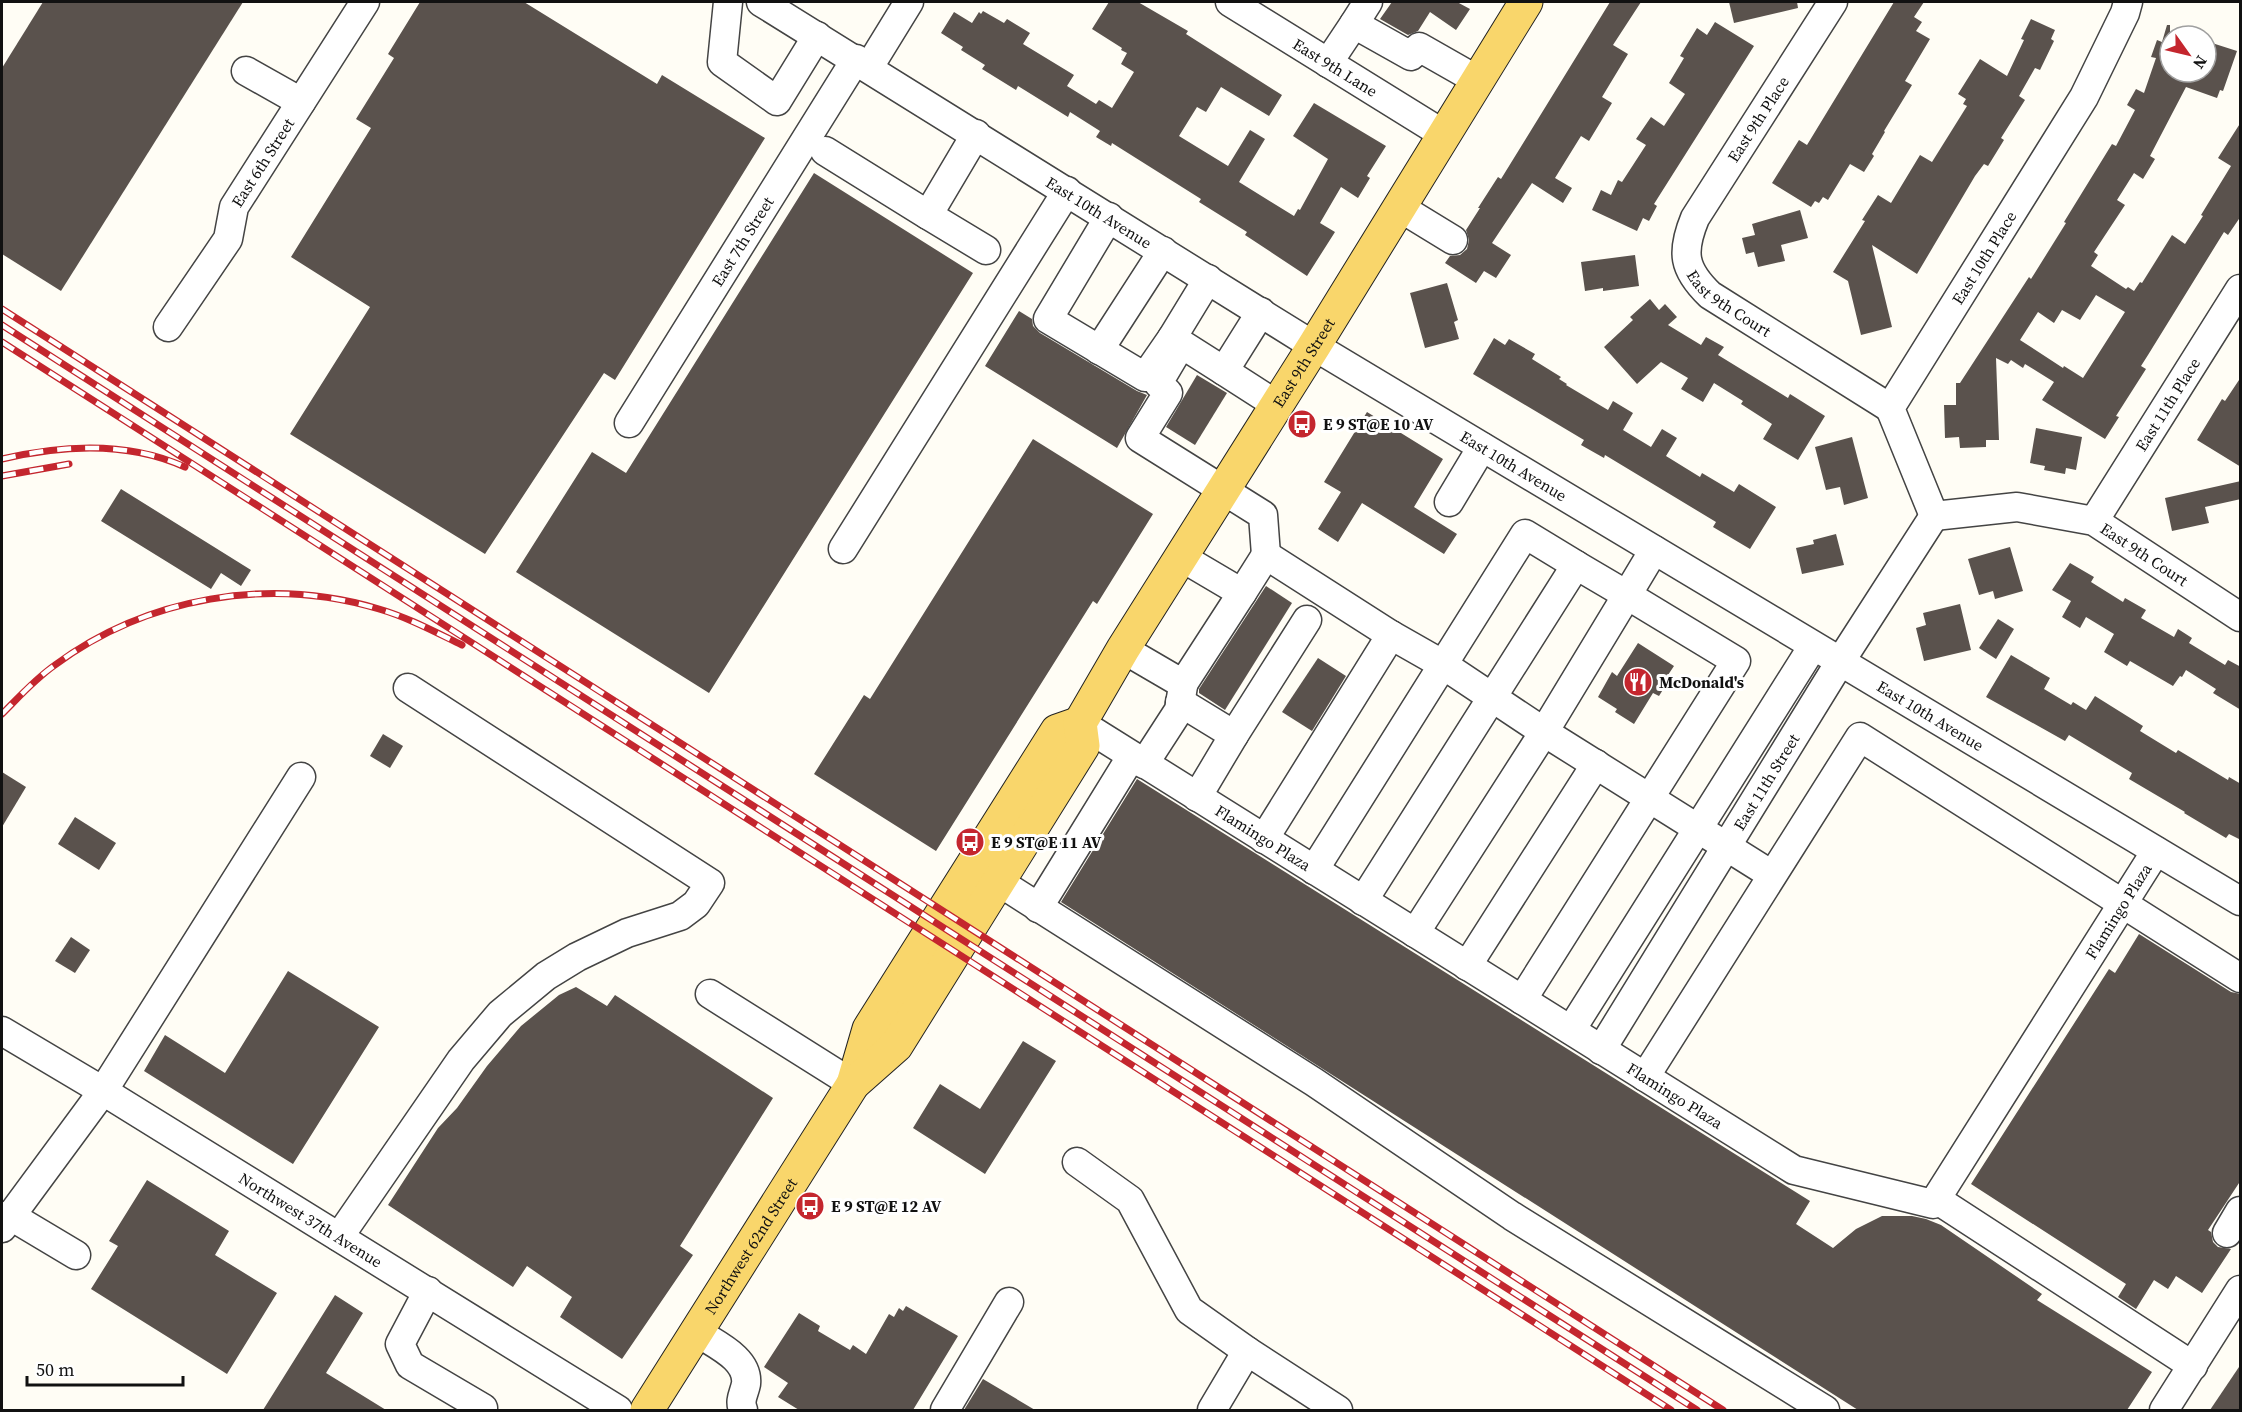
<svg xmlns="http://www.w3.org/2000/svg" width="2242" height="1412" viewBox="0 0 2242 1412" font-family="'Source Serif 4',serif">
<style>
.building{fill:#5a524d;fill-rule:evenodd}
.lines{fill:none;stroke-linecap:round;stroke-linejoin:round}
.minor-casing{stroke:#444;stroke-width:31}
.major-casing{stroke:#222;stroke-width:35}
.minor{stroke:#fff;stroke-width:28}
.major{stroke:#f9d66b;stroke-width:33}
.rail-casing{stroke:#c4262e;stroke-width:7}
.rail{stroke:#fff;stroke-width:4.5;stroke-dasharray:14;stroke-linecap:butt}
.labels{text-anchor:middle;stroke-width:6;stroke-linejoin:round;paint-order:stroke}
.street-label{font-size:16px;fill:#111;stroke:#fff}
.poi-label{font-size:16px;font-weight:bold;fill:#111;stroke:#fff;text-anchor:start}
</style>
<rect width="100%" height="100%" fill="#fffdf5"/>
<!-- building -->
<g class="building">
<polygon points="43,2 243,2 61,291 2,254 2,68"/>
<polygon points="420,2 524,2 657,84 662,75 765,138 615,380 604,373 485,554 290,434 370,307 291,257 371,128 356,119 394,58 388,54"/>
<polygon points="1109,2 1138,2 1188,31 1186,34 1282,95 1269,116 1221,87 1206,112 1197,107 1179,136 1228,166 1250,130 1265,139 1239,182 1294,216 1298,209 1300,210 1328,159 1293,136 1314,103 1386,146 1367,176 1370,178 1358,198 1341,187 1320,223 1335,232 1307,276 1245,235 1247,232 1199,202 1201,199 1112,143 1111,146 1096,137 1100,131 1070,112 1068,117 1018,86 1016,90 982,69 985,65 961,50 963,47 941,33 954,12 972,23 979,12 981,14 983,11 1004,23 1007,19 1030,33 1023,44 1074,75 1067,86 1096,104 1099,100 1112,108 1134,72 1121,64 1127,53 1121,50 1122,48 1092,29"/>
<polygon points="1392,2 1457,2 1470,9 1456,30 1430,12 1418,31 1408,35 1380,19"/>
<polygon points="1610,2 1641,2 1613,45 1628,54 1602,97 1612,103 1589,141 1581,136 1555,178 1572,188 1563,203 1532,183 1492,243 1511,255 1496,278 1484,271 1476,283 1445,263 1450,256 1460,255 1467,249 1469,240 1466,230 1480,208 1478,208 1496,180 1498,177 1501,179"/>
<polygon points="1729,2 1797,2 1798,8 1734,23"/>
<polygon points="1894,2 1924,2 1914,17 1922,22 1916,31 1930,39 1905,81 1912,85 1884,131 1885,132 1872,154 1874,156 1864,172 1850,164 1828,200 1823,197 1819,203 1815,201 1811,207 1772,183 1799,140 1807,145"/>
<polygon points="2031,19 2055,30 2051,39 2054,41 2040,70 2035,68 2019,96 2025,100 2001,138 2004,140 1988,166 1984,164 1975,176 1917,274 1872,245 1892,327 1861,335 1848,281 1833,272 1865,221 1862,220 1878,195 1891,203 1920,155 1932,162 1967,106 1963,104 1966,99 1958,94 1980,59 2007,76 2024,40 2021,39"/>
<polygon points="1715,22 1754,46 1654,204 1657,206 1649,221 1643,218 1637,231 1592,210 1601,190 1611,195 1618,180 1622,182 1646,145 1636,139 1651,117 1664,126 1685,94 1669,83 1684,58 1680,56 1697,28 1707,35"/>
<path d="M2167,25H2170V72H2206V60L2212,43L2237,51L2223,91L2220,90L2217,98L2186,87L2150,156L2155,159L2143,179L2134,173L2117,200L2125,205L2094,252L2098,255L2091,266L2126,289L2128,287L2134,291L2140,282L2142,283L2172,235L2185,244L2203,216L2201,215L2231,166L2218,158L2241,122V216L2228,235L2224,232L2148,355L2141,366L2146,369L2116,416L2119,417L2105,439L2042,400L2054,382L2025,364L2023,368L2011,360L2008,364L1996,358L1999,440H1986V447L1960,448L1959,437L1945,438L1944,405H1956V383H1960L2029,277L2031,279L2066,223L2064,222L2112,144L2116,146L2135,110L2127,105L2136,89L2144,93L2156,58L2151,57L2157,40L2162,42ZM2096,295L2125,312L2083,378L2064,366L2063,368L2020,340L2038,312L2054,323L2062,310L2080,320Z"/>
<polygon points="814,173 973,273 709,693 516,572 592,452 626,473"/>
<polygon points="1800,210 1808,238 1781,245 1785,261 1758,267 1754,252 1746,254 1742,238 1755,235 1752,224"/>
<polygon points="1635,255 1639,286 1603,291 1603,288 1585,291 1581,262"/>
<polygon points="1447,283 1458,320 1454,322 1459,339 1425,348 1410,293"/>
<polygon points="1650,299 1659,310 1665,304 1677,317 1668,325 1701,345 1706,337 1724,347 1718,355 1788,398 1790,394 1825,416 1798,460 1763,439 1772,424 1741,404 1743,401 1714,383 1703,402 1681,389 1688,378 1661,362 1637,384 1604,347 1633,320 1630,317"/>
<polygon points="1019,311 1032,319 1033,326 1040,333 1137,391 1147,395 1117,448 985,366"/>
<polygon points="1494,338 1505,345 1509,339 1535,354 1532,359 1561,377 1559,379 1567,384 1566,385 1608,410 1613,401 1633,413 1623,430 1651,447 1662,429 1677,438 1666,456 1700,477 1702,473 1734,492 1739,484 1776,507 1750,549 1713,527 1716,522 1605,455 1604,458 1581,445 1584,440 1473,374"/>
<polygon points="1197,375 1227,393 1195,445 1166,427"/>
<polygon points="2241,377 2241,467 2197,440 2222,399 2225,401"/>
<polygon points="1367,412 1443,459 1414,507 1457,534 1444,554 1362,503 1338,542 1318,529 1341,492 1324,482"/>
<polygon points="2036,428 2082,437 2076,470 2066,468 2065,474 2044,470 2045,466 2030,463"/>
<polygon points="1852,437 1868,498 1844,505 1840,487 1826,490 1815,447"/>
<polygon points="1033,439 1153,514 1097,604 1093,601 936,851 814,774 864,695 870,699"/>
<polygon points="2241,481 2241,499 2205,507 2209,523 2172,531 2165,498"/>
<polygon points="121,489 251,570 241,586 221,573 211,589 101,521"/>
<polygon points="1836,534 1844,565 1802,574 1796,548 1814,544 1813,540"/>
<polygon points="2010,547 2023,591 1995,599 1993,591 1979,595 1968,559"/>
<polygon points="2070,563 2094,577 2091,582 2123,602 2125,598 2146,610 2141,618 2174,637 2178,629 2192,638 2189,643 2225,665 2228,660 2241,667 2241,710 2213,693 2216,689 2186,670 2182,677 2180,676 2173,686 2130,661 2127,666 2104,652 2114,634 2086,617 2080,628 2062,617 2071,601 2052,590"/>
<polygon points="1266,586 1292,603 1225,710 1199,693 1199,689"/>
<polygon points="1960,604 1971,650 1924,661 1916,628 1926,625 1923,613"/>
<polygon points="1998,619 2014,629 1996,659 1979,648"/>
<polygon points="1638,643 1674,666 1666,678 1669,680 1659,696 1653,693 1634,724 1615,712 1617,709 1598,697 1612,672 1617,676"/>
<polygon points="2011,655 2050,678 2044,689 2071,705 2073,702 2086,710 2095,696 2143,726 2140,731 2176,753 2178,750 2228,780 2229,777 2241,784 2241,840 2229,834 2226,838 2184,813 2185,812 2129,779 2132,773 2069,735 2065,741 1986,697"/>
<polygon points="1318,658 1346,676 1312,731 1282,712"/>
<polygon points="383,734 403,746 390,768 370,756"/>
<polygon points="2,772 26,787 2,827"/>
<polygon points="1137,779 1810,1201 1796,1224 1833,1248 1856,1229 1882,1216 1912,1216 1926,1219 1941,1225 2042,1294 2037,1300 2152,1372 2127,1410 1858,1410 1061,902"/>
<polygon points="75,817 116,843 99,870 58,844"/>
<polygon points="2139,934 2231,992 2241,994 2241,1180 2208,1230 2211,1232 2213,1242 2218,1247 2231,1249 2202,1293 2176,1276 2168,1289 2154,1280 2136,1309 2118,1297 2126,1284 1971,1184 2109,969 2115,973"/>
<polygon points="71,937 90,950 75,973 55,961"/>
<polygon points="288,971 379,1027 293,1164 144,1071 165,1035 225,1073"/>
<polygon points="576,987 607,1006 615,995 773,1098 680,1246 693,1255 622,1359 560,1317 572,1297 527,1266 513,1287 388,1205 438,1128 457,1108 487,1066 521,1026 559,995"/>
<polygon points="1023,1041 1056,1061 985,1174 913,1128 940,1084 980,1109"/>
<polygon points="147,1180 229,1231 215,1255 277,1293 227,1374 91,1289 118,1246 109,1241"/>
<polygon points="335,1295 363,1313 326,1373 386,1410 263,1410"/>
<polygon points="906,1306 958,1336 913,1410 799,1410 778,1397 788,1383 764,1367 799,1313 820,1326 818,1331 850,1350 853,1345 866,1354 889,1314 894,1317 899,1308 903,1311"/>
<polygon points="2241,1364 2241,1410 2210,1410"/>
<polygon points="983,1379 1035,1410 964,1410"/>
</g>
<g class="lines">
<!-- minor casing -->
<g class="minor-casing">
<g id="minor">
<polyline points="728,2 722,62 777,101 817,36"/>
<path id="s1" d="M761,2L1314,346L2240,901"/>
<path id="s2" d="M1230,2L1443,134"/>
<path id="s3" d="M1833,2L1695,218C1681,252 1683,269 1710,295L1890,408"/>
<polyline points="1354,24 1368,2"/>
<polyline points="1328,63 1354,24 1411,56 1419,47 1477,80"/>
<polyline points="869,67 909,2"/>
<polyline points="246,71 301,102"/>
<polyline points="825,151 928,215 976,134"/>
<polyline points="1399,207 1453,240"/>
<polyline points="928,215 986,250"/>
<polyline points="1109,217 1048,319 1145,377 1172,338 1224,371 1261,312"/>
<path id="s4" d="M168,327L228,239L234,207L365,2"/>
<polyline points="1172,338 1208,279"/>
<polyline points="1099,350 1163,251"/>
<polyline points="1174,356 1158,383 1168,393 1140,438 1263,515 1266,555"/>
<polyline points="1224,371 1277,405"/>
<path id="s5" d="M629,423L856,59"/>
<polyline points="1449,502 1482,447"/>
<path id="s6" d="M1934,516L1890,408L2084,97L2125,13L2128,2"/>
<path id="s7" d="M1934,516L2017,507L2094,521L2240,617"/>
<path id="s8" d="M2094,521L2240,289"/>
<polyline points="843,549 1067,191"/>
<polyline points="1242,593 1266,555 1391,635 1442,664 1544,732 1772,875"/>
<polyline points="1123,649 1183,684 1242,593 1181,557"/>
<polyline points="1180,702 1234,735 1197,797"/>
<path id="s9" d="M1080,723L1794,1170L1933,1204L2156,851"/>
<polyline points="1234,735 1307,620"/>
<polyline points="1144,764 1179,710 1183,686"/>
<polyline points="1264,839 1391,635"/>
<polyline points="1314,870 1525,534 1576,565"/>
<polyline points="999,882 1314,1082 1512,1216 1825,1410"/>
<polyline points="1363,901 1576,565 1627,595 1654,550"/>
<polyline points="1038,908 1131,757"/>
<polyline points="1415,933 1544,732 1627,595 1736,661 1522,1000"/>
<polyline points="1467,966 1596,764"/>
<polyline points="710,994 853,1084"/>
<polyline points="1571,1030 1813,646"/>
<path id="s10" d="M2,1031L103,1091L618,1410"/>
<path id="s11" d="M1601,1050L1840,662L1934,516"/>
<polyline points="1645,1077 1860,737 2240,978"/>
<polyline points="1077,1162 1130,1200 1189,1310 1247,1351"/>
<polyline points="1936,1199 2193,1366"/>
<polyline points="9,1215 76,1255"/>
<polyline points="2,1228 103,1091 301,777"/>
<polyline points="2227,1233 2240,1211"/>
<polyline points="339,1237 461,1060 500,1014 546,976 577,957 627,933 680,916 696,904 710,883 408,688"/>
<polyline points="428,1291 400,1344 410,1365 483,1408"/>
<path d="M697,1332C714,1344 749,1358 746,1384C744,1394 739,1400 743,1410"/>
<polyline points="945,1410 1009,1302"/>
<polyline points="1212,1410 1247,1351 1338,1410"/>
<polyline points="2164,1410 2240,1290"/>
</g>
</g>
<!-- major casing -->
<g class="major-casing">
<g id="major">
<polyline points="853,1084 869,1029 1057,731 1080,723"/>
<path id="s12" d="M647,1410L853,1084L896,1046L1083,746L1080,723L1123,649L1314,346L1526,2"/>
</g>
</g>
<!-- minor -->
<use href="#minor" class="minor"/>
<!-- major -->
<use href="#major" class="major"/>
<!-- rail casing -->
<g class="rail-casing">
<g id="rail">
<polyline points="2,309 1723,1410"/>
<polyline points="2,325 1697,1410"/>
<polyline points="2,342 1671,1410"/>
<path d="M2,459C62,445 128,441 185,467"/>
<polyline points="2,476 69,464"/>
<path d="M2,714C19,697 35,679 55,665C147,597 269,576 379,609C407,617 435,632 462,645"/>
</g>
</g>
<!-- rail -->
<use href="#rail" class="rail"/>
</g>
<!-- icons -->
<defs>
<g id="bus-disc" transform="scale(1.5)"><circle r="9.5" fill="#c4262e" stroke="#fff"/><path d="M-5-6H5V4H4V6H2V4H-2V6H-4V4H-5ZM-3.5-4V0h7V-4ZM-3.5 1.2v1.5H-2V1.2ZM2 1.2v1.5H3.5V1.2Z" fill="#fff"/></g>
<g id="restaurant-disc" transform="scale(1.5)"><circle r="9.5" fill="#c4262e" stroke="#fff"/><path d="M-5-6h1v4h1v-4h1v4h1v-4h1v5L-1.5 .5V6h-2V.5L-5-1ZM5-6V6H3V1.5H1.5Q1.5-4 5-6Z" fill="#fff"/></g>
</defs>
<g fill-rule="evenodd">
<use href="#bus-disc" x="1302" y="424"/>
<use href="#restaurant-disc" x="1638" y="682"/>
<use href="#bus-disc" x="970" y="842"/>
<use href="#bus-disc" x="810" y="1206"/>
</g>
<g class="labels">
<!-- street labels -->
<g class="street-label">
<text dy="6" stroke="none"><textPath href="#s2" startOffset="124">East 9th Lane</textPath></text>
<text transform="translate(1758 119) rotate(-57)" y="6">East 9th Place</text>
<text dy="6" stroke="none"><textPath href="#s4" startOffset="192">East 6th Street</textPath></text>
<text dy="6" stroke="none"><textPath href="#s1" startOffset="398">East 10th Avenue</textPath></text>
<text dy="6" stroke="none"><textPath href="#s5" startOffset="214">East 7th Street</textPath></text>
<text dy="6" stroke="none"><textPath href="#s6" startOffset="294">East 10th Place</textPath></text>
<text dy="6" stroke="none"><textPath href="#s3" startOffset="362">East 9th Court</textPath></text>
<text dy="6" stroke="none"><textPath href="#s12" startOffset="1244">East 9th Street</textPath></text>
<text dy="6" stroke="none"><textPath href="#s8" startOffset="138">East 11th Place</textPath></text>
<text dy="6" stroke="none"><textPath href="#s1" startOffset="884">East 10th Avenue</textPath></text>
<text dy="6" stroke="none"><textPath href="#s7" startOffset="222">East 9th Court</textPath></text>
<text dy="6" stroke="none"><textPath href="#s1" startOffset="1370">East 10th Avenue</textPath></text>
<text dy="6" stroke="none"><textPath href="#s11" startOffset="315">East 11th Street</textPath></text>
<text dy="6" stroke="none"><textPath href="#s9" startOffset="216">Flamingo Plaza</textPath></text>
<text dy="6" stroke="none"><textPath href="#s9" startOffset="1332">Flamingo Plaza</textPath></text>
<text dy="6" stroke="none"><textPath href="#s9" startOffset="702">Flamingo Plaza</textPath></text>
<text dy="6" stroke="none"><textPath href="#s10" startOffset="362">Northwest 37th Avenue</textPath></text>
<text dy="6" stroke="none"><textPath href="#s12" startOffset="194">Northwest 62nd Street</textPath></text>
</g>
<!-- poi labels -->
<g class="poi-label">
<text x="1323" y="430">E 9 ST@E 10 AV</text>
<text x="1659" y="688">McDonald's</text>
<text x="991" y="848">E 9 ST@E 11 AV</text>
<text x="831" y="1212">E 9 ST@E 12 AV</text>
</g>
</g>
<!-- border -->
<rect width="2242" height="1412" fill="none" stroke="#111111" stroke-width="6"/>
<!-- north arrow -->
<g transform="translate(2188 54) rotate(124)"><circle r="28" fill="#ffffff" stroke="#a0a0a0" stroke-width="1.5"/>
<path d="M0-4.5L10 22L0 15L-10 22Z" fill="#c4262e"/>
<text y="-9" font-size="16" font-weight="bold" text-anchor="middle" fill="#111111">N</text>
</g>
<!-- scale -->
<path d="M27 1376v9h156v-9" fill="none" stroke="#111111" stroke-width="3"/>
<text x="36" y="1376" font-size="18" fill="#111111" stroke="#ffffff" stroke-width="4.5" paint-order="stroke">50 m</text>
</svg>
